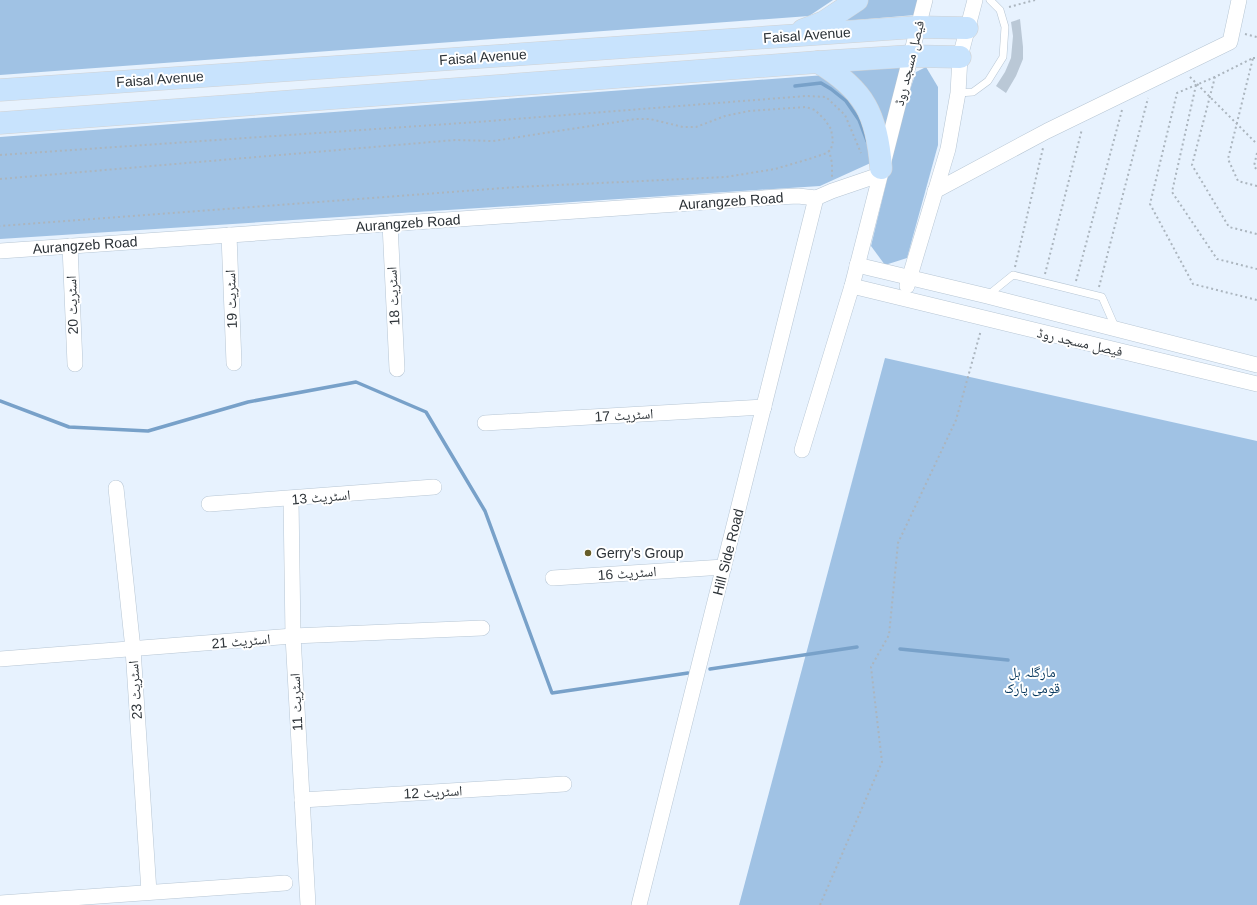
<svg xmlns="http://www.w3.org/2000/svg" width="1257" height="905" viewBox="0 0 1257 905" font-family="Arial,'Noto Naskh Arabic',sans-serif">
<style>
.green{fill:#a0c2e4}
.lines{fill:none;stroke-linecap:round;stroke-linejoin:round}
.stream{stroke:#78a1c9;stroke-width:3.5}
.building{fill:#bac8d6}
.lane-casing{stroke:#b7c6d4;stroke-width:8}
.street-casing{stroke:#b7c6d4;stroke-width:16}
.primary-casing{stroke:#d1d2d3;stroke-width:23}
.path{stroke:#abb5be;stroke-width:2;stroke-dasharray:2 3;stroke-linecap:butt}
.lane{stroke:#fff;stroke-width:7}
.street{stroke:#fff;stroke-width:15}
.primary{stroke:#c8e3fd;stroke-width:22}
.poi-dot{fill:#665d29;stroke:#fff;stroke-width:1.5}
.labels{text-anchor:middle;stroke-width:4;stroke-linejoin:round;paint-order:stroke}
.street-label{font-size:14px;fill:#2d3338;stroke:#fff}
.poi-label{font-size:14px;fill:#2d3338;stroke:#fff;text-anchor:start}
.park-label{font-size:14px;fill:#06375d;stroke:#fff}
</style>
<rect width="100%" height="100%" fill="#e7f2fe"/>
<!-- green -->
<g class="green">
<polygon points="0,0 833,0 809,16 0,75"/>
<polygon points="865,0 919,0 915,15 832,22"/>
<polygon points="901,65 883,135 845,71"/>
<polygon points="926,67 938,87 938,145 907,258 885,265 871,246 905,105 916,72"/>
<polygon points="825,75 853,97 875,161 820,186 0,239 0,137"/>
<polygon points="885,358 1257,441 1257,905 739,905"/>
</g>
<g class="lines">
<!-- stream -->
<g class="stream">
<polyline points="795,86 821,83 831,89 846,101 859,120 867,141"/>
<polyline points="0,401 69,427 148,431 248,402 356,382 426,412 485,511 552,693 688,673"/>
<polyline points="900,649 1008,660"/>
<polyline points="710,669 857,647"/>
</g>
</g>
<!-- building -->
<polygon class="building" points="1020,19 1023,47 1023,59 1016,76 1006,93 996,86 1005,72 1011,58 1013,36 1011,22"/>
<g class="lines">
<!-- lane casing -->
<g class="lane-casing">
<g id="lane">
<polyline points="958,93 973,92 988,81 1003,57 1005,27 1000,10 990,0"/>
<polyline points="987,296 1013,275 1102,297 1116,329"/>
</g>
</g>
<!-- street casing -->
<g class="street-casing">
<g id="street">
<polyline points="935,191 1047,131 1230,42 1239,0"/>
<polyline points="816,198 832,191 879,175"/>
<polyline points="390,224 397,369"/>
<polyline points="229,235 234,363"/>
<polyline points="70,246 75,364"/>
<polyline points="0,251 777,197 798,196 816,198"/>
<polyline points="857,265 987,296 1257,365"/>
<polyline points="852,286 1257,384"/>
<polyline points="907,286 948,149 958,93 960,57 975,0"/>
<polyline points="485,423 764,407"/>
<polyline points="802,450 852,286 925,0"/>
<polyline points="116,488 133,649 149,892"/>
<polyline points="291,499 293,636 308,905"/>
<polyline points="209,504 434,487"/>
<polyline points="553,578 724,567"/>
<polyline points="0,659 293,636 482,628"/>
<polyline points="302,800 564,784"/>
<polyline points="0,903 285,883"/>
<polyline points="639,905 816,198"/>
</g>
</g>
<!-- primary casing -->
<g class="primary-casing">
<g id="primary">
<polyline points="803,30 824,22 857,0"/>
<path d="M818,62C865,90 877,115 881,168"/>
<polyline points="0,90 917,27 967,28"/>
<polyline points="0,123 818,62 911,56 960,57"/>
</g>
</g>
<!-- path -->
<g class="path">
<polyline points="1009,7 1035,0"/>
<polyline points="1245,34 1257,37"/>
<polyline points="1253,58 1257,58"/>
<polyline points="1190,77 1257,144"/>
<polyline points="1215,77 1177,93 1150,204 1193,284 1257,300"/>
<polyline points="1196,85 1172,192 1217,259 1257,269"/>
<polyline points="829,150 832,163 832,177"/>
<polyline points="1257,153 1254,166 1257,170"/>
<polyline points="0,155 477,122 806,96 826,97 845,115 861,153"/>
<polyline points="0,179 455,140 493,141 636,119 650,119 683,127 696,127 725,116 749,111 806,107 815,110 825,120 831,129 833,141 831,149 827,153 809,159 775,169 726,177 517,187 0,226"/>
<polyline points="1257,186 1238,181 1228,159 1253,58 1215,77 1192,165 1229,227 1257,234"/>
<polyline points="1015,267 1043,148"/>
<polyline points="1045,274 1082,129"/>
<polyline points="1076,281 1122,110"/>
<polyline points="1099,287 1148,98"/>
<polyline points="820,905 882,762 871,667 889,635 898,543 956,420 981,330"/>
</g>
<!-- lane -->
<use href="#lane" class="lane"/>
<!-- street -->
<use href="#street" class="street"/>
<!-- primary -->
<use href="#primary" class="primary"/>
</g>
<!-- markers -->
<circle class="poi-dot" cx="588" cy="553" r="4"/>
<g class="labels">
<!-- street labels -->
<g class="street-label">
<text transform="translate(807 35) rotate(-4)" y="5">Faisal Avenue</text>
<text transform="translate(483 57) rotate(-4)" y="5">Faisal Avenue</text>
<text transform="translate(909 63) rotate(-76)" y="5">فیصل مسجد روڈ</text>
<text transform="translate(160 79) rotate(-4)" y="5">Faisal Avenue</text>
<text transform="translate(731 201) rotate(-4)" y="5">Aurangzeb Road</text>
<text transform="translate(408 223) rotate(-4)" y="5">Aurangzeb Road</text>
<text transform="translate(85 245) rotate(-4)" y="5">Aurangzeb Road</text>
<text transform="translate(393 296) rotate(-93)" y="5">اسٹریٹ 18</text>
<text transform="translate(231 299) rotate(-92)" y="5">اسٹریٹ 19</text>
<text transform="translate(72 305) rotate(-92)" y="5">اسٹریٹ 20</text>
<text transform="translate(1080 342) rotate(13)" y="5">فیصل مسجد روڈ</text>
<text transform="translate(624 415) rotate(-3)" y="5">اسٹریٹ 17</text>
<text transform="translate(321 497) rotate(-5)" y="5">اسٹریٹ 13</text>
<text transform="translate(728 552) rotate(-76)" y="5">Hill Side Road</text>
<text transform="translate(627 573) rotate(-4)" y="5">اسٹریٹ 16</text>
<text transform="translate(241 641) rotate(-5)" y="5">اسٹریٹ 21</text>
<text transform="translate(135 690) rotate(-94)" y="5">اسٹریٹ 23</text>
<text transform="translate(296 702) rotate(-93)" y="5">اسٹریٹ 11</text>
<text transform="translate(433 792) rotate(-3)" y="5">اسٹریٹ 12</text>
</g>
<!-- poi labels -->
<g class="poi-label">
<text x="596" y="558">Gerry's Group</text>
</g>
<!-- park labels -->
<g class="park-label">
<text x="1032" y="677">مارگلہ ہل<tspan x="1032" dy="16">قومی پارک</tspan></text>
</g>
</g>
</svg>
